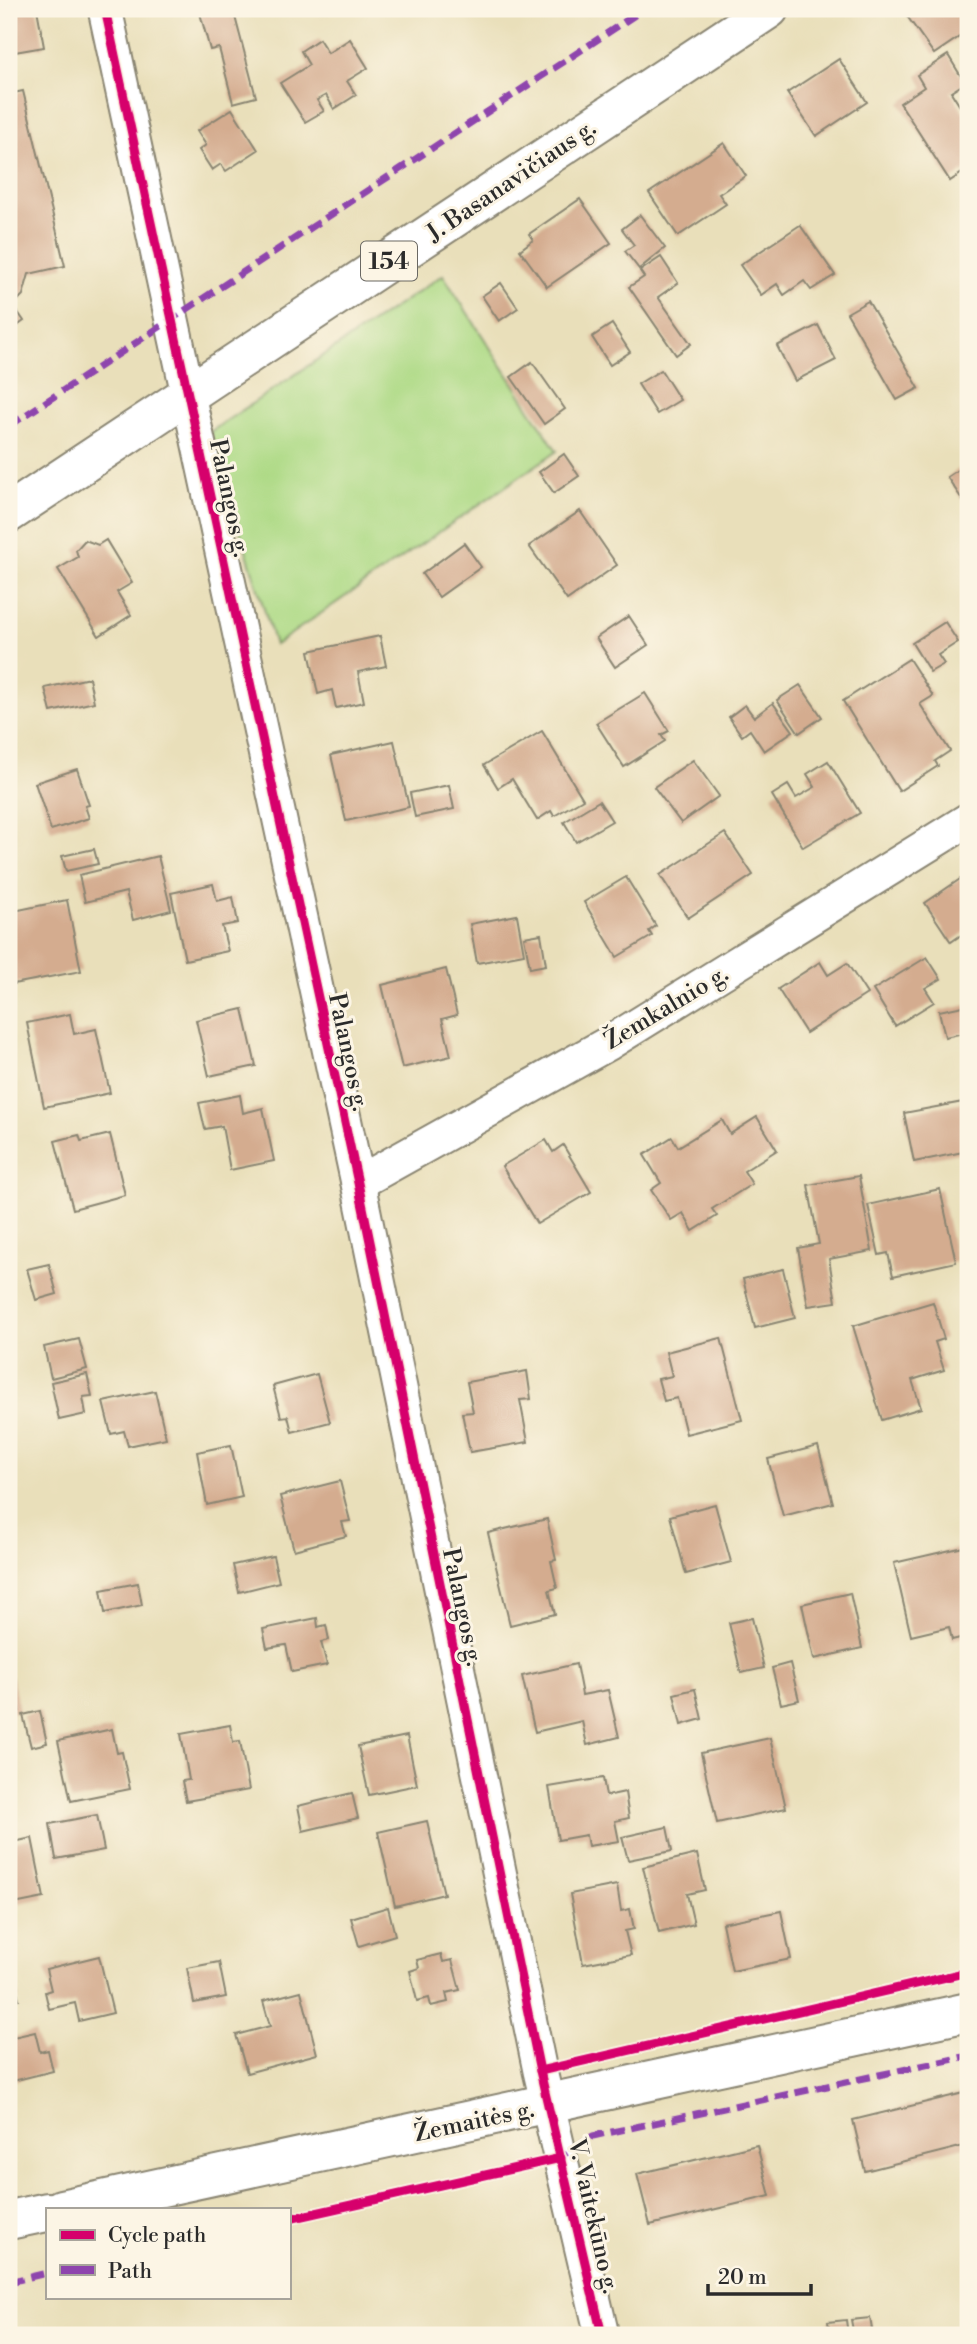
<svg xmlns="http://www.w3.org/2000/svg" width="977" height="2344" viewBox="0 0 977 2344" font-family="'Libre Bodoni',serif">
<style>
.green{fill:#aeda86;stroke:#6c8258;stroke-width:2}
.building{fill:#d4ac8f}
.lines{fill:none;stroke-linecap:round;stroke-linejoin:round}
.minor-casing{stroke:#8a8572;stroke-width:37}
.secondary-casing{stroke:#8a8572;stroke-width:42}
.primary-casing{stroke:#8a8572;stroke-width:42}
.minor{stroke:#fff;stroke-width:33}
.secondary{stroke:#fff;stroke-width:38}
.primary{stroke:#fff;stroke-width:38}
.quiet{stroke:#8e44ad;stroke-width:7;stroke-dasharray:14 7;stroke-linecap:butt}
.cycleway-casing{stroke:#fcf5e5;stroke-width:13}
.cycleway{stroke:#d6006c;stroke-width:9}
.labels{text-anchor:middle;stroke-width:6;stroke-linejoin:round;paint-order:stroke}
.shield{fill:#fcf5e5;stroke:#6a6863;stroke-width:2}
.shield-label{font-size:23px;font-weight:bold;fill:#2b2b2b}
.street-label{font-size:24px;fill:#2b2b2b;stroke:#fcf5e5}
</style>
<rect width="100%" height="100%" fill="#fcf5e5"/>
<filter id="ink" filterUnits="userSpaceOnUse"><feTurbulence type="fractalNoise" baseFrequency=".0143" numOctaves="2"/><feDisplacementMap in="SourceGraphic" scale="14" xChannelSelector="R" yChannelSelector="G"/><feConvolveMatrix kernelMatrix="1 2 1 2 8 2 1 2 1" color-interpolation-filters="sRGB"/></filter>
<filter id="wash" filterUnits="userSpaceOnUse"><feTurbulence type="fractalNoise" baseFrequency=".00686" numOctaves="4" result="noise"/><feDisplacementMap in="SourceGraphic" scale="28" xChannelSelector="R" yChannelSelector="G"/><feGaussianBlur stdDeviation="1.57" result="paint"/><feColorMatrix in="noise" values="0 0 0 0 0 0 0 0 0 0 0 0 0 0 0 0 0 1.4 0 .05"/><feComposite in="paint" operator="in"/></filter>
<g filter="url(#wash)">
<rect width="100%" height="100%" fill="#e9dfba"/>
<!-- green -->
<polygon class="green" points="443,275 557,451 275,645 210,432"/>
<g id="blocks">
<!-- building -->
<g class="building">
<polygon points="9,9 37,9 44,47 9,53"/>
<polygon points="217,9 233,9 256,97 233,103 219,48 210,50 200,13"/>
<polygon points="902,9 968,9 968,31 934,54"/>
<polygon points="319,39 328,53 350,39 368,68 347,81 356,95 334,109 326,95 317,100 324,111 305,122 280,83 309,65 301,51"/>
<polygon points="948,55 965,83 951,92 968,119 968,169 950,181 900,103 924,87 917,75"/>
<polygon points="839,59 867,102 816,136 787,93"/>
<polygon points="23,91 65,266 29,274 23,295 13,305 24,321 9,332 9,94"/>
<polygon points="232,109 258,150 226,171 221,164 212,170 199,150 206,145 197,131"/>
<polygon points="724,143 746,176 719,194 726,204 678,236 649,193"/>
<polygon points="580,199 611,243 547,287 520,250 533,240 529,234"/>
<polygon points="640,215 665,248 639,269 625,251 634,245 622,229"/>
<polygon points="800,225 835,275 811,290 804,281 784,295 777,284 761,295 740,265"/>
<polygon points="661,257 678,283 658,297 691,344 676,355 629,287 644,277 640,271"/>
<polygon points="501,283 518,308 499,321 482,296"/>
<polygon points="868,301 919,388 897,400 847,313"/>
<polygon points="612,324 630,352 610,365 592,337"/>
<polygon points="818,325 836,360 795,381 777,346"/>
<polygon points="532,362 565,409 544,424 511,377"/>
<polygon points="661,370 680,400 657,414 638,384"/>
<polygon points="564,454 579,476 554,493 539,472"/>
<polygon points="968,463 968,508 947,477"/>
<polygon points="580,511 617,565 567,600 529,546"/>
<polygon points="85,540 98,545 106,540 132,583 117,592 131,615 99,636 58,569 78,557 76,550"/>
<polygon points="464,543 481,567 439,597 422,574"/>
<polygon points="629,616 648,645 615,667 596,638"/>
<polygon points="945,622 958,642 938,655 944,664 930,672 912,643"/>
<polygon points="380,636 386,666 358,672 364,702 336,708 332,690 318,694 309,651"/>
<polygon points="909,659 933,696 920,704 950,751 935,761 938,766 899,791 843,701"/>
<polygon points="89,678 94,702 51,712 45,688"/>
<polygon points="800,685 822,717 799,733 777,700"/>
<polygon points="645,693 669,731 661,735 665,741 624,767 596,723"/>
<polygon points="773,703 793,731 764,751 750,730 742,736 729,717 745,705 754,717"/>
<polygon points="542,731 583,799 554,816 551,811 537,820 512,779 498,788 484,765"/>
<polygon points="394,741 409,807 346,821 331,755"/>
<polygon points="693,760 719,796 681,823 654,787"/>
<polygon points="828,761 860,813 803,847 772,795 788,785 796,798 815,787 807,774"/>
<polygon points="77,769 89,805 85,806 89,818 51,830 35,783"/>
<polygon points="449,785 454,809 415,817 410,793"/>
<polygon points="599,801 612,821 576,842 564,822"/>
<polygon points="725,833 753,875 688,918 660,875"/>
<polygon points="94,849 98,864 66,871 62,856"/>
<polygon points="158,856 171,910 133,920 126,892 85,902 79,875"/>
<polygon points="966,875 968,930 951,942 925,903"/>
<polygon points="626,877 656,926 649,931 652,936 617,957 584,902"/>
<polygon points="213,884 217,901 233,897 238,923 222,926 228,951 185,960 171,893"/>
<polygon points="67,900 81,971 13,984 9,961 9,912"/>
<polygon points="517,915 524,954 477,963 470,924"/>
<polygon points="541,934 546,965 530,968 524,937"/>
<polygon points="927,957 941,979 925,988 934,1002 895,1026 873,990"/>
<polygon points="820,962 828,975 847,963 867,994 806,1033 778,989"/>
<polygon points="446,969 457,1015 442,1019 451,1056 402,1068 382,985"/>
<polygon points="968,1005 968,1032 945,1037 939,1011"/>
<polygon points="243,1009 256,1066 209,1076 196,1020"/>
<polygon points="70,1014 74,1034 96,1029 110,1093 44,1107 27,1023"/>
<polygon points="240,1095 243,1113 263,1108 274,1161 230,1170 222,1126 205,1129 199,1103"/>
<polygon points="963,1102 968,1127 968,1151 914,1162 904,1113"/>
<polygon points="757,1117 777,1150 744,1171 752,1184 712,1209 717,1216 693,1231 683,1213 671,1220 651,1190 661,1183 644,1155 672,1137 678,1147 722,1120 730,1134"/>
<polygon points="110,1134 125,1195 73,1209 55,1141 79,1135 81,1141"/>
<polygon points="546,1140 553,1152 563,1145 591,1192 537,1224 502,1166"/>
<polygon points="859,1176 872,1251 829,1259 836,1302 808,1306 798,1248 819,1244 808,1185"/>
<polygon points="940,1189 956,1262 893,1276 888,1253 879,1255 868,1205"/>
<polygon points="49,1264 57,1294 36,1300 27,1269"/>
<polygon points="783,1269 795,1318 755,1328 743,1279"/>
<polygon points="933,1302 944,1339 935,1342 944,1370 912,1380 921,1408 882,1420 853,1326"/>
<polygon points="721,1338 742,1420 686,1434 677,1398 664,1401 658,1379 672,1376 666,1352"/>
<polygon points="79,1339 87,1369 51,1378 44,1347"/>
<polygon points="527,1371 531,1399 520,1400 528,1442 470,1452 462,1413 473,1412 467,1382"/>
<polygon points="87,1374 92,1396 83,1397 86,1414 59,1420 51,1382"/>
<polygon points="317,1374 330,1422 292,1432 288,1416 281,1417 273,1386"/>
<polygon points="155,1391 166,1438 128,1446 124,1431 111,1434 103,1402"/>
<polygon points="231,1445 242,1497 207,1505 197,1452"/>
<polygon points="818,1446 833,1503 783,1516 768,1459"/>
<polygon points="340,1481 350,1521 342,1522 346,1536 294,1550 280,1496"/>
<polygon points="715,1504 731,1562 686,1574 670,1516"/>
<polygon points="547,1519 556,1560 551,1561 557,1588 549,1590 555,1614 510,1625 488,1533"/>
<polygon points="968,1546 968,1636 952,1640 949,1627 911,1636 894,1563"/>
<polygon points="273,1556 279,1582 239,1592 233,1565"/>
<polygon points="138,1583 142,1605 105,1613 101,1590"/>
<polygon points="850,1593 862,1648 814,1659 802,1604"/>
<polygon points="317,1618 318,1627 326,1625 329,1640 321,1642 327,1665 292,1672 286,1645 267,1648 263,1629"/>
<polygon points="752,1618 764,1668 741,1673 729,1623"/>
<polygon points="790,1663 799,1700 781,1704 772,1668"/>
<polygon points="576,1664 582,1695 608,1690 619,1737 587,1745 582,1721 535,1732 522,1676"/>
<polygon points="9,1677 12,1677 19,1711 9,1713"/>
<polygon points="695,1689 702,1719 681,1725 674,1694"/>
<polygon points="40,1711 47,1743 31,1747 23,1715"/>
<polygon points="230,1725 233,1742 240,1741 249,1790 186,1801 182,1781 189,1780 181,1734"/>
<polygon points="112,1729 117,1753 122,1752 130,1789 71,1801 58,1741"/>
<polygon points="407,1736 417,1785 369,1795 358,1746"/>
<polygon points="770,1738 786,1808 717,1823 701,1753"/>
<polygon points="603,1778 606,1796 625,1792 629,1818 615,1821 619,1841 588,1846 586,1835 558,1840 549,1787"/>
<polygon points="352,1793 358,1818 303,1831 298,1806"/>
<polygon points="97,1815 104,1850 56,1859 50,1824"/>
<polygon points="427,1821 444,1894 395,1906 378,1832"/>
<polygon points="667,1827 672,1851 628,1860 622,1837"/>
<polygon points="32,1838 44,1898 9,1905 9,1843"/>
<polygon points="697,1854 705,1890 687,1894 694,1924 659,1933 643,1867"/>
<polygon points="617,1885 621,1911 630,1909 634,1929 625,1931 631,1955 583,1964 570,1894"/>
<polygon points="388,1907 395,1935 359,1946 351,1918"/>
<polygon points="781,1911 791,1959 732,1971 722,1923"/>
<polygon points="441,1954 443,1962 452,1960 460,1990 446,1993 448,2002 431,2006 429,1998 417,2001 410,1971 419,1968 417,1960"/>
<polygon points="99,1956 113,2013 79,2021 75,2003 49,2009 45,1992 51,1990 46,1969"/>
<polygon points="9,1959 19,1999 9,2001"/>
<polygon points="219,1962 226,1997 194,2003 187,1968"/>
<polygon points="301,1991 317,2054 247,2073 236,2035 270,2026 263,2001"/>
<polygon points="35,2032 40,2052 48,2050 53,2071 9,2082 9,2038"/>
<polygon points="968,2092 968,2145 865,2171 853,2120"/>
<polygon points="757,2145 770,2196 650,2225 637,2174"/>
<polygon points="870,2318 873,2335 854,2335 851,2320"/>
<polygon points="846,2320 848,2335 830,2335 828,2322"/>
</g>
</g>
</g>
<g filter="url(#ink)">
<use href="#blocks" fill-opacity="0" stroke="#8a8572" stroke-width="2"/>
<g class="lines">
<!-- minor casing -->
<g class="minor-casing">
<g id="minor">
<polyline points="105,9 358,1183 540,2071 602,2335"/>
<polyline points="358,1183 609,1043 968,820"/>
</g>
</g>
<!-- secondary casing -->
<g class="secondary-casing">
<g id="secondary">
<polyline points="61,2209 968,2012"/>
<polyline points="9,2220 47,2212"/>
</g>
</g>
<!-- primary casing -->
<g class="primary-casing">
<polyline id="primary" points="9,513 769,9"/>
</g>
<!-- minor -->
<use href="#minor" class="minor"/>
<!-- secondary -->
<use href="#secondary" class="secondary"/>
<!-- primary -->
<use href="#primary" class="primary"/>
<!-- quiet -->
<g class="quiet">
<polyline points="9,426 644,9"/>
<polyline points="555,2160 593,2136 968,2056"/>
<polyline points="9,2282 47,2273"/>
</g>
<!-- cycleway casing -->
<g class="cycleway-casing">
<g id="cycleway">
<polyline points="105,9 358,1183 540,2071 602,2335"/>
<polyline points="540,2071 968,1972"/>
<polyline points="289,2219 561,2158"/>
</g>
</g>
<!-- cycleway -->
<use href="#cycleway" class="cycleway"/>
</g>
</g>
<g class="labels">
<!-- shield labels -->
<rect class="shield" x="361" y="241.5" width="56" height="39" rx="5"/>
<g class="shield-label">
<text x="389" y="269">154</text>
</g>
<!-- street labels -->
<g class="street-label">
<text transform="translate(511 180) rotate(-34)" y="8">J. Basanavičiaus g.</text>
<text transform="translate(230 498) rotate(78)" y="8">Palangos g.</text>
<text transform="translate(666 1007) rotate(-31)" y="8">Žemkalnio g.</text>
<text transform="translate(349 1052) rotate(78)" y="8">Palangos g.</text>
<text transform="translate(463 1607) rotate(78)" y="8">Palangos g.</text>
<text transform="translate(474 2121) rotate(-12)" y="8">Žemaitės g.</text>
<text transform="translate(594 2216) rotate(77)" y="8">V. Vaitekūno g.</text>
</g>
</g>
<!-- margin -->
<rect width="977" height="2344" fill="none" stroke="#fcf5e5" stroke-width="35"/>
<!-- legend -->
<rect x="46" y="2208" width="245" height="91" fill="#fcf5e5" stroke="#a8a49b" stroke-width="2"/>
<rect x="60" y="2230" width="35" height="10" fill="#d6006c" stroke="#a8a49b" stroke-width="2"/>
<text x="108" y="2242" font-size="21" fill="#2b2b2b">Cycle path</text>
<rect x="60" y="2265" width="35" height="10" fill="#8e44ad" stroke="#a8a49b" stroke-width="2"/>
<text x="108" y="2278" font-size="21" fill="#2b2b2b">Path</text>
<!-- scale -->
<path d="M708 2284v10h103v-10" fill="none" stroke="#2b2b2b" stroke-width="3.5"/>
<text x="718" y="2284" font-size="21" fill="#2b2b2b" stroke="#fcf5e5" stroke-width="5" paint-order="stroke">20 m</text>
</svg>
